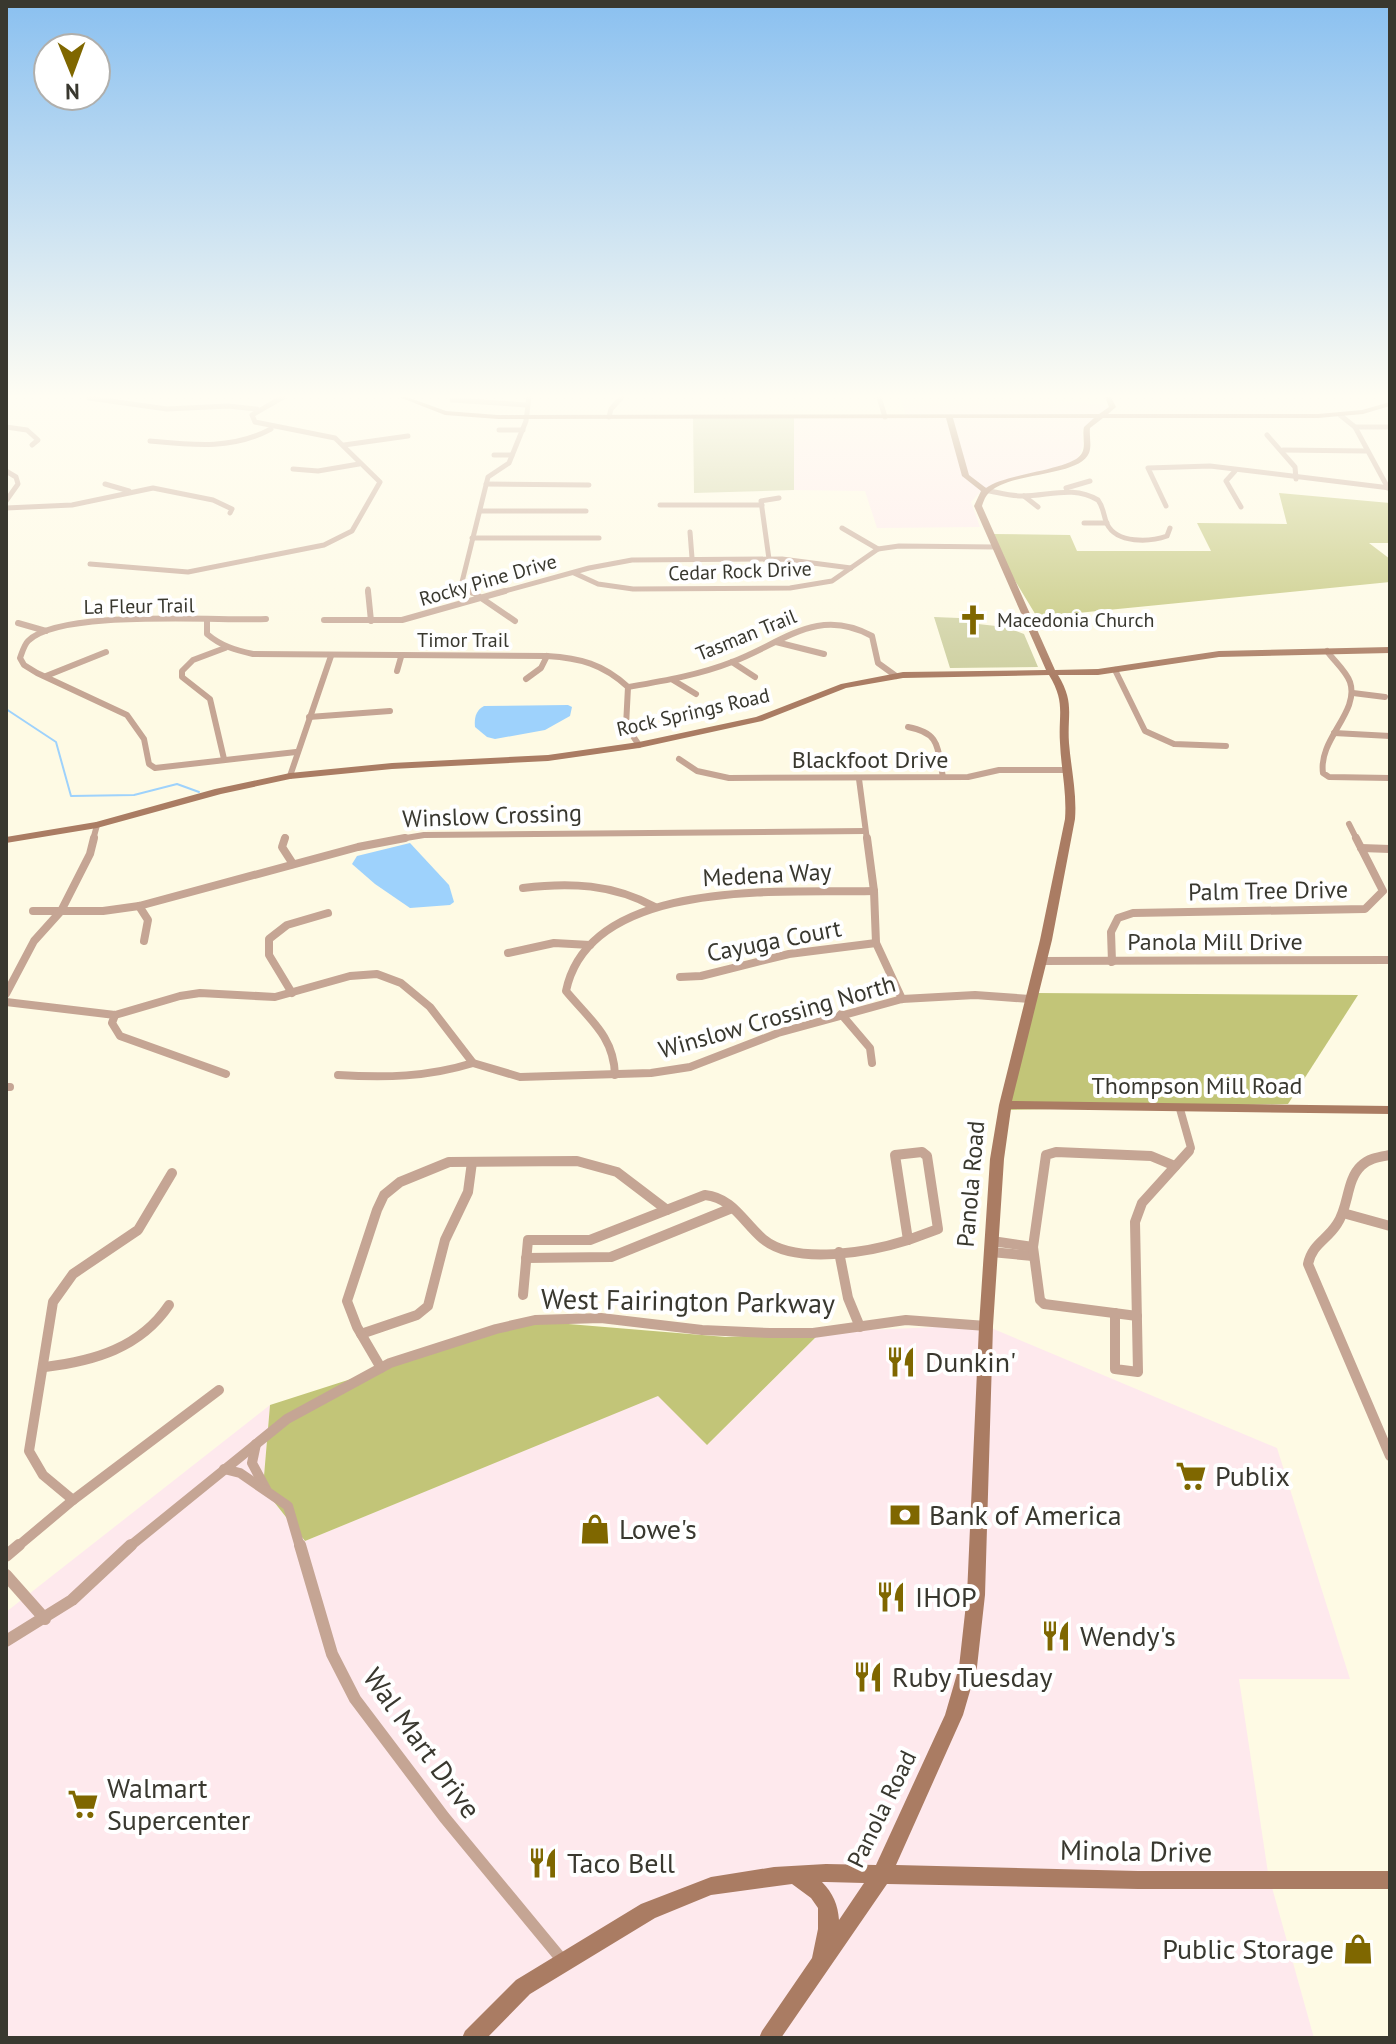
<svg xmlns="http://www.w3.org/2000/svg" width="1396" height="2044" viewBox="0 0 1396 2044" font-family="'PT Sans',sans-serif">
<style>
.commercial{fill:#fee9ed}
.green{fill:#cdcf9f}
.forest{fill:#c2c578}
.water{fill:#9ed2fc}
.lines{fill:none;stroke-linecap:round;stroke-linejoin:round}
.stream{stroke:#9ed2fc;stroke-width:2}
.street-far4{stroke:#c5a594;stroke-width:5}
.street-far3{stroke:#c5a594;stroke-width:6}
.street-far2{stroke:#c5a594;stroke-width:8}
.street-far1{stroke:#c5a594;stroke-width:10}
.street{stroke:#c5a594;stroke-width:12}
.secondary{fill:#aa7c63;fill-rule:evenodd}
.labels{text-anchor:middle;stroke-width:8;stroke-linejoin:round;paint-order:stroke}
.far-street-label{font-size:20px;fill:#39382f;stroke:#fff}
.far-poi-label{font-size:20px;fill:#39382f;stroke:#fff;text-anchor:start}
.street-label{font-size:24px;fill:#39382f;stroke:#fff}
.near-street-label{font-size:28px;fill:#39382f;stroke:#fff}
.near-poi-label{font-size:28px;fill:#39382f;stroke:#fff;text-anchor:start}
</style>
<rect width="100%" height="100%" fill="#fefae4"/>
<!-- commercial -->
<g class="commercial">
<polygon points="900,397 1030,397 1111,406 1082,430 1083,445 1079,456 1071,465 1026,474 981,491 971,502 980,527 877,528 865,491 794,490 794,416 906,415"/>
<polygon points="984,1325 1277,1448 1350,1679 1239,1679 1268,1873 1314,2038 6,2038 6,1612 270,1405 263,1488 305,1541 658,1395 708,1444 821,1332"/>
</g>
<!-- green -->
<g class="green">
<polygon points="693,416 794,416 794,490 694,493"/>
<polygon points="934,617 959,618 960,622 1005,627 1024,634 1038,667 950,668"/>
</g>
<!-- forest -->
<g class="forest">
<polygon points="1279,493 1390,503 1390,543 1369,543 1390,559 1390,582 1037,617 994,546 992,534 1070,535 1077,551 1211,551 1197,523 1287,524"/>
<polygon points="1034,993 1358,995 1288,1104 1005,1110"/>
<polygon points="532,1321 726,1337 821,1332 707,1445 658,1396 305,1541 263,1488 270,1405"/>
</g>
<!-- water -->
<g class="water">
<path d="M568,705L572,707L570,716L545,730L495,739L487,737L475,727C474,718 476,710 484,706Z"/>
<polygon points="410,843 449,885 454,902 450,905 410,908 375,884 352,864 357,856"/>
</g>
<g class="lines">
<!-- stream -->
<polyline class="stream" points="6,709 56,742 71,796 134,795 177,784 199,792"/>
<!-- street-far4 -->
<g class="street-far4">
<polyline points="879,397 885,417"/>
<polyline points="89,398 167,409 228,406 257,409"/>
<polyline points="452,400 527,405"/>
<polyline points="1340,415 1355,427 1388,488"/>
<polyline points="609,417 611,409 622,397"/>
<polyline points="6,427 27,430 38,440 32,445"/>
<polyline points="1355,427 1390,427"/>
<polyline points="499,430 523,430"/>
<polyline points="1267,435 1295,467 1296,479"/>
<path d="M150,441C192,445 232,450 271,429"/>
<polyline points="344,445 408,436"/>
<polyline points="1283,450 1366,451"/>
<polyline points="494,455 512,455"/>
<polyline points="293,469 318,471 359,464"/>
<polyline points="6,471 16,477 18,484 6,501"/>
<polyline points="1235,471 1226,481 1241,507"/>
<polyline points="105,484 129,491"/>
<polyline points="486,484 589,485"/>
<polyline points="1066,488 1090,481"/>
<path d="M984,490C997,492 1009,496 1022,496C1049,496 1073,485 1098,500C1104,508 1103,515 1107,524C1117,544 1150,542 1167,536L1170,528"/>
<polyline points="1024,496 1038,507"/>
<polyline points="660,505 762,505"/>
<polyline points="1166,506 1148,468 1210,466 1390,488"/>
<polyline points="6,508 72,505 153,488 213,500 232,509 230,513"/>
<polyline points="480,511 586,511"/>
<polyline points="1084,523 1107,523"/>
<polyline points="842,528 878,549"/>
<polyline points="690,532 692,558"/>
<polyline points="472,538 599,538"/>
<polyline points="769,559 761,501 779,498"/>
<polyline points="90,564 188,572 324,545 352,531 380,482 335,438 255,422 252,415 283,397"/>
<polyline points="574,573 598,584 633,589 790,588 832,581 878,549 899,546 995,547"/>
<polyline points="368,589 368,593"/>
<polyline points="472,593 462,582 488,477 509,463 526,421 529,397"/>
<polyline points="498,593 589,568 632,560 782,559 851,568"/>
</g>
<!-- street-far3 -->
<g class="street-far3">
<polyline points="368,591 371,621"/>
<polyline points="471,591 515,621"/>
<path d="M266,619C217,621 59,609 28,641C24,645 22,653 20,658L24,665L37,673L127,715L144,739L149,764L155,768L296,752"/>
<polyline points="324,620 402,620 505,591"/>
<path d="M207,621V634C221,646 235,650 253,654L547,656C580,658 603,664 628,687L626,726L639,745"/>
<polyline points="18,623 46,631"/>
<polyline points="776,642 824,654"/>
<path d="M1327,651C1334,661 1346,671 1350,682C1360,712 1318,739 1323,773L1329,777L1390,778"/>
<polyline points="732,662 755,677"/>
<polyline points="1115,670 1145,731 1174,744 1226,746"/>
<polyline points="397,671 401,657"/>
<polyline points="46,676 106,652"/>
<polyline points="526,679 541,668 547,656"/>
<polyline points="673,680 696,694"/>
<path d="M628,687C663,681 699,675 732,662C783,643 817,606 872,636L878,663L896,676"/>
<polyline points="1353,693 1385,697"/>
<polyline points="309,717 390,711"/>
<path d="M908,727C941,733 937,748 943,777"/>
<polyline points="1334,733 1390,736"/>
<polyline points="224,759 210,699 182,677 182,671 193,660 225,648"/>
<polyline points="679,759 697,771 729,778 968,777 999,770 1066,770"/>
<polyline points="290,776 331,656"/>
<polyline points="859,779 867,840"/>
<polyline points="1349,824 1357,840"/>
<polyline points="93,840 97,825"/>
<polyline points="284,840 285,837"/>
<polyline points="394,840 424,835 865,831"/>
</g>
<!-- street-far2 -->
<g class="street-far2">
<polyline points="285,838 282,847 293,864"/>
<polyline points="867,838 874,891 876,943 902,999"/>
<polyline points="1361,848 1390,849"/>
<path d="M523,888C570,882 613,884 655,907"/>
<polyline points="139,906 148,920 144,941"/>
<polyline points="33,911 103,911 139,906 358,847 405,838"/>
<polyline points="508,953 554,943 590,945"/>
<polyline points="1041,961 1390,960"/>
<polyline points="1112,962 1111,932 1118,918 1133,913 1365,909 1383,891 1356,838"/>
<polyline points="680,977 701,976 789,954 876,943"/>
<polyline points="292,993 269,955 269,939 287,925 328,913"/>
<polyline points="6,994 34,941 61,911 90,854 94,838"/>
<polyline points="6,1002 115,1015 180,996 200,993 275,997 350,976 377,974 401,983 430,1007 473,1063 520,1077 651,1073 690,1067 778,1033 902,999 975,995 1030,999"/>
<polyline points="841,1014 870,1048 872,1063"/>
<polyline points="115,1015 112,1023 120,1036 226,1074"/>
<path d="M338,1075C385,1078 428,1077 473,1063"/>
<path d="M615,1075C614,1036 589,1019 566,991C590,876 787,893 874,891"/>
<polyline points="6,1087 10,1087"/>
<polyline points="1180,1109 1191,1148 1187,1153"/>
<polyline points="916,1153 923,1153"/>
<polyline points="1054,1153 1071,1153"/>
</g>
<!-- street-far1 -->
<g class="street-far1">
<polygon points="922,1152 927,1156 938,1229 908,1240 895,1155"/>
<path d="M1390,1155C1379,1157 1369,1158 1361,1166C1346,1180 1349,1207 1337,1224C1327,1240 1312,1244 1308,1264L1390,1456"/>
<polyline points="1343,1213 1390,1226"/>
<polyline points="992,1241 1033,1247"/>
<polyline points="839,1252 848,1298 860,1327"/>
<polyline points="991,1252 1033,1256"/>
<polyline points="526,1258 611,1257 732,1208"/>
<path d="M523,1295L528,1240H590L705,1195C733,1198 743,1222 763,1239C796,1266 870,1252 908,1240"/>
<polyline points="1115,1313 1115,1369 1138,1372 1135,1222 1142,1203 1189,1151"/>
<polyline points="1137,1316 1044,1304 1040,1300 1033,1247 1046,1155 1056,1152 1151,1156 1175,1166"/>
<polyline points="361,1334 417,1315 428,1306 445,1240 468,1192 472,1162"/>
<path d="M45,1367C94,1361 140,1348 169,1305"/>
<polyline points="381,1368 357,1327 347,1301 377,1210 384,1195 400,1182 449,1162 577,1161 617,1172 667,1210"/>
<polyline points="256,1444 252,1463 266,1489"/>
<polyline points="224,1469 240,1473 288,1506 300,1547"/>
<polyline points="73,1500 43,1475 29,1451 53,1302 73,1274 138,1230 172,1173"/>
<polyline points="17,1547 73,1500 219,1390"/>
<polyline points="129,1547 287,1419 390,1363 496,1329 535,1320 601,1318 702,1330 770,1333 813,1333 906,1320 986,1326"/>
</g>
<!-- street -->
<g class="street">
<polyline points="300,1545 332,1654 355,1699 444,1817 563,1961"/>
<polyline points="6,1556 19,1545"/>
<polyline points="6,1575 45,1619"/>
<polyline points="6,1641 72,1600 131,1545"/>
</g>
<!-- secondary -->
<path class="secondary" d="M399,397H407L446,411L498,415L1099,414L1109,407L1105,397H1111L1116,407L1108,414H1318L1362,410L1390,402V406L1363,414L1318,418H1103L1090,428C1089,436 1092,445 1089,453C1079,478 1005,471 987,495C985,497 983,503 982,506L1055,670L1098,669L1219,651L1390,647V653L1219,657L1098,675H1058C1075,703 1067,714 1069,743C1071,768 1077,793 1075,819L1052,940L1012,1101L1390,1106V1114L1011,1109L1004,1159L993,1326L985,1595L977,1667L963,1715L896,1865L1138,1871H1390V1889H1138L887,1884L781,2038H759L762,2031L812,1958L818,1929V1908L811,1898L792,1884L711,1895L655,1918L530,1994L487,2038H462L465,2031L516,1980L641,1904L711,1877L774,1867L826,1864L876,1865L945,1715L959,1667L967,1595L979,1326L990,1159L999,1105L1040,940L1065,819C1067,793 1061,768 1060,743C1058,714 1066,703 1049,675L903,678L846,688L762,721L639,748L548,761L392,769L290,779L221,794L97,828L6,843V837L96,822L215,789L290,773L392,763L548,755L639,742L756,717L841,684L903,672L1046,670L974,506L981,491L962,476L946,418L498,419L445,415ZM953,418H1094L1084,427C1082,435 1086,446 1082,453C1074,470 1006,473 986,488L969,475ZM822,1882H826L864,1883L839,1920C838,1905 833,1893 822,1882Z"/>
</g>
<!-- sky -->
<linearGradient id="sky" x2="0" y2="1"><stop stop-color="#8ac0f0"/><stop offset="0.58" stop-color="#fffdf3"/><stop offset="1" stop-color="#fffdf3" stop-opacity="0"/></linearGradient>
<rect width="1396" height="683" fill="url(#sky)"/>
<!-- icons -->
<defs>
<g id="church-bare" transform="scale(2.4)"><path d="M-1.2-6h2.4v3.5h3.3v2.4h-3.3V6h-2.4V-.1h-3.3v-2.4h3.3Z" fill="#7f6700" stroke="#fff" stroke-width="2.5" paint-order="stroke"/></g>
<g id="restaurant-bare" transform="scale(2.4)"><path d="M-5-6h1v4h1v-4h1v4h1v-4h1v5L-1.5 .5V6h-2V.5L-5-1ZM5-6V6H3V1.5H1.5Q1.5-4 5-6Z" fill="#7f6700" stroke="#fff" stroke-width="2.5" paint-order="stroke"/></g>
<g id="supermarket-bare" transform="scale(2.4)"><path d="M-6-5.5h2.5l.6 2H6L4.5 2H-2.5L-4.4-4H-6ZM-1.5 3.2a1.3 1.3 0 1 0 .1 0ZM3 3.2a1.3 1.3 0 1 0 .1 0Z" fill="#7f6700" stroke="#fff" stroke-width="2.5" paint-order="stroke"/></g>
<g id="bank-bare" transform="scale(2.4)"><path d="M-6-4H6V4H-6ZM0-2.3a2.3 2.3 0 1 0 0 4.6a2.3 2.3 0 1 0 0-4.6Z" fill="#7f6700" stroke="#fff" stroke-width="2.5" paint-order="stroke"/></g>
<g id="shop-bare" transform="scale(2.4)"><path d="M-5-2.5h2.3a2.7 3.5 0 0 1 5.4 0H5L5.5 6h-11ZM-1.5-2.5h3a1.5 2.3 0 0 0-3 0Z" fill="#7f6700" stroke="#fff" stroke-width="2.5" paint-order="stroke"/></g>
</defs>
<g fill-rule="evenodd">
<use href="#church-bare" x="973" y="620"/>
<use href="#restaurant-bare" x="901" y="1362"/>
<use href="#supermarket-bare" x="1191" y="1476"/>
<use href="#bank-bare" x="905" y="1515"/>
<use href="#shop-bare" x="595" y="1529"/>
<use href="#restaurant-bare" x="891" y="1597"/>
<use href="#restaurant-bare" x="1056" y="1636"/>
<use href="#restaurant-bare" x="868" y="1677"/>
<use href="#supermarket-bare" x="83" y="1804"/>
<use href="#restaurant-bare" x="543" y="1863"/>
<use href="#shop-bare" x="1358" y="1949"/>
</g>
<g class="labels">
<!-- far-street labels -->
<g class="far-street-label">
<text transform="translate(740 571) rotate(-2)" y="7">Cedar Rock Drive</text>
<text transform="translate(488 580) rotate(-16)" y="7">Rocky Pine Drive</text>
<text transform="translate(139 606) rotate(-1)" y="7">La Fleur Trail</text>
<text transform="translate(746 635) rotate(-22)" y="7">Tasman Trail</text>
<text x="463" y="647">Timor Trail</text>
<text transform="translate(693 712) rotate(-13)" y="7">Rock Springs Road</text>
</g>
<!-- far-poi labels -->
<g class="far-poi-label">
<text x="997" y="627">Macedonia Church</text>
</g>
<!-- street labels -->
<g class="street-label">
<text x="870" y="768">Blackfoot Drive</text>
<text transform="translate(492 816) rotate(-2)" y="8">Winslow Crossing</text>
<text transform="translate(767 875) rotate(-3)" y="8">Medena Way</text>
<text transform="translate(1268 891) rotate(-1)" y="8">Palm Tree Drive</text>
<text transform="translate(774 941) rotate(-11)" y="8">Cayuga Court</text>
<text x="1215" y="950">Panola Mill Drive</text>
<text transform="translate(777 1017) rotate(-16)" y="8">Winslow Crossing North</text>
<text x="1197" y="1094">Thompson Mill Road</text>
<text transform="translate(971 1184) rotate(-85)" y="8">Panola Road</text>
<text transform="translate(882 1809) rotate(-64)" y="8">Panola Road</text>
</g>
<!-- near-street labels -->
<g class="near-street-label">
<text transform="translate(688 1301) rotate(1)" y="10">West Fairington Parkway</text>
<text transform="translate(422 1743) rotate(54)" y="10">Wal Mart Drive</text>
<text transform="translate(1136 1851) rotate(1)" y="10">Minola Drive</text>
</g>
<!-- near-poi labels -->
<g class="near-poi-label">
<text x="925" y="1372">Dunkin'</text>
<text x="1215" y="1486">Publix</text>
<text x="929" y="1525">Bank of America</text>
<text x="619" y="1539">Lowe's</text>
<text x="915" y="1607">IHOP</text>
<text x="1080" y="1646">Wendy's</text>
<text x="892" y="1687">Ruby Tuesday</text>
<text x="107" y="1798">Walmart<tspan x="107" dy="32">Supercenter</tspan></text>
<text x="567" y="1873">Taco Bell</text>
<text x="1334" y="1959" text-anchor="end">Public Storage</text>
</g>
</g>
<!-- border -->
<rect width="1396" height="2044" fill="none" stroke="#39382f" stroke-width="16"/>
<!-- north arrow -->
<g transform="translate(72 72) rotate(179)"><circle r="38" fill="#ffffff" stroke="#b0afac" stroke-width="2"/>
<path d="M0-6L14 30L0 20L-14 30Z" fill="#7f6700"/>
<text y="-12" font-size="22" font-weight="bold" text-anchor="middle" fill="#39382f">N</text>
</g>
</svg>
